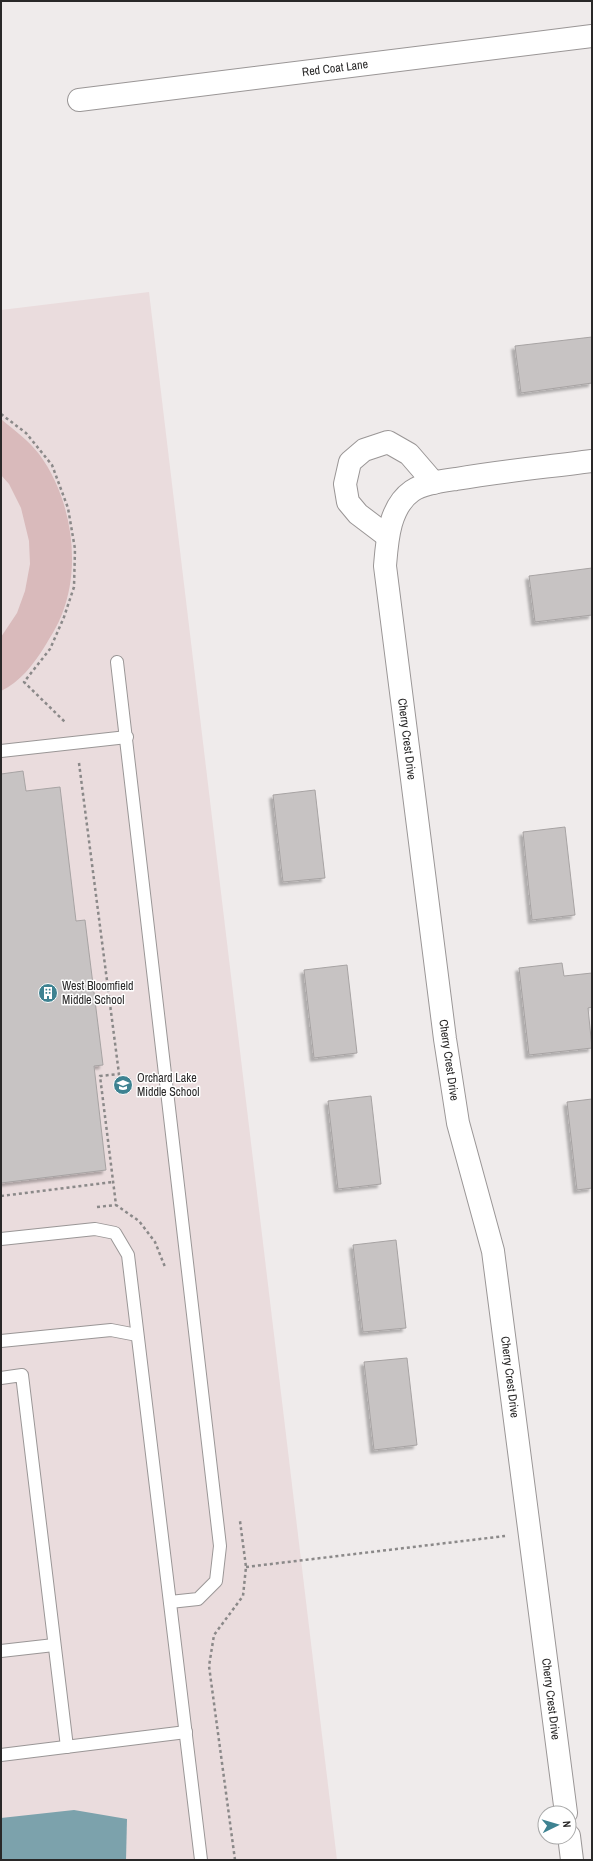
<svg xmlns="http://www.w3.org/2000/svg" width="593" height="1861" viewBox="0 0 593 1861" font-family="'Archivo Narrow',sans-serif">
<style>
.built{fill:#eadcdd}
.green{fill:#d9babb}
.water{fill:#7ca2ac}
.building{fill:#c7c3c3;stroke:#a7a3a3;filter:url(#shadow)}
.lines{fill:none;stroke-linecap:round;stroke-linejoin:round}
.lane-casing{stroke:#9a9696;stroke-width:14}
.street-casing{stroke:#9a9696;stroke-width:24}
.path{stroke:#8b8989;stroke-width:2.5;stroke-dasharray:3 3;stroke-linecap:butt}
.lane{stroke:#fff;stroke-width:12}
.street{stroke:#fff;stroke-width:22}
.labels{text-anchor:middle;stroke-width:3;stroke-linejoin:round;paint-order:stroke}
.street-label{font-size:12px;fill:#292828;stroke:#fff}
.poi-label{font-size:12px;fill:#292828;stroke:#fff;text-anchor:start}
</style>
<defs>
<filter id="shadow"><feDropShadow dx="-3.5" dy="3.5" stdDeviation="1" flood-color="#0004"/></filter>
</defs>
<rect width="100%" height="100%" fill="#efebeb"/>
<!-- built -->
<polygon class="built" points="149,292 337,1860 1,1860 1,310"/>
<!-- green -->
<path class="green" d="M1,419C14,430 29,441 39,454C71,497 82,564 62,614C58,625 51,636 45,646C34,664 20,682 1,691V637L17,613L25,591L30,564L29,541L21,508L9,484L1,475Z"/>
<!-- water -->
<polygon class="water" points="74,1810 127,1819 126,1860 1,1860 1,1818"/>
<!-- building -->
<g class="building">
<polygon points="592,337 592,383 521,393 515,346"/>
<polygon points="592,568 592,615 535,622 529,576"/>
<polygon points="23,771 26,791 60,787 76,921 85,920 103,1065 94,1066 106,1170 1,1183 1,774"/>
<polygon points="315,790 325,878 283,882 273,795"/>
<polygon points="565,827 575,915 532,920 523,832"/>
<polygon points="562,963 564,976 592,973 592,1007 588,1008 592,1048 529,1055 519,968"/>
<polygon points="347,965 357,1053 314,1058 304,970"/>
<polygon points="371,1096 381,1184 338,1189 328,1101"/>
<polygon points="592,1099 592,1188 577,1190 567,1102"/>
<polygon points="396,1240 406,1328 363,1332 353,1245"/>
<polygon points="407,1358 417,1445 374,1450 364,1362"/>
</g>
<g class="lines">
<!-- lane casing -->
<g class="lane-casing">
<g id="lane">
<polyline points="117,662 220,1546 216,1581 198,1599 170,1602"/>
<polyline points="1,751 127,737"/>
<polyline points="1,1239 95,1229 115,1233 128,1255 201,1860"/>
<polyline points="1,1341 111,1330 137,1335"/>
<polyline points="1,1378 22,1375 67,1747"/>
<polyline points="1,1651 54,1645"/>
<polyline points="1,1755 186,1732"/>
</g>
</g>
<!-- street casing -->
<g class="street-casing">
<g id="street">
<path id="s1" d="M79,100L592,36"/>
<polyline points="387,536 358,514 348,502 345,484 350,462 364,450 388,442 409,454 434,483"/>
<path d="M566,1813L493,1251L458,1123L445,1039L385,566C387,541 389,507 412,491C424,483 442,481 456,479C501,471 547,467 592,461"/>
<polyline points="569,1836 572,1860"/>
</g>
</g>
<!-- path -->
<g class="path">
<polyline points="1,414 26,433 52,465 68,508 75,549 74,587 64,617 50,649 24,682 66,723"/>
<polyline points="79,763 119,1074 100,1076 116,1205 139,1221 155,1242 165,1267"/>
<polyline points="1,1196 113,1182"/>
<polyline points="97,1207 116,1205"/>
<polyline points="246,1567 505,1536"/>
<polyline points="235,1860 209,1666 214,1635 243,1596 246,1567 240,1521"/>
</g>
<!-- lane -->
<use href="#lane" class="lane"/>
<!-- street -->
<use href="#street" class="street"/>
</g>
<!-- icons -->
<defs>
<g id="building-disc" transform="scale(1)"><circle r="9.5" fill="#3e8291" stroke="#fff"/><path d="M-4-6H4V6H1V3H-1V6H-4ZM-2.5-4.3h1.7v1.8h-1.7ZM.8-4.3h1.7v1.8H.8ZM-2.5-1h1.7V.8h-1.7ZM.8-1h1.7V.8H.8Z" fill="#fff"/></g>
<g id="school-disc" transform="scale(1)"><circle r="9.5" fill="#3e8291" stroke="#fff"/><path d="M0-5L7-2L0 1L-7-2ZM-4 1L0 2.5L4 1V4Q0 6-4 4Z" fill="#fff"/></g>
</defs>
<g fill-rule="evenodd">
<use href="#building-disc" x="48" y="993"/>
<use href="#school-disc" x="123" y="1085"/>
</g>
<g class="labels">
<!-- street labels -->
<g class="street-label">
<text dy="4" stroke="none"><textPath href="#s1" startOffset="258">Red Coat Lane</textPath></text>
<text transform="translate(407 739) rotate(83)" y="4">Cherry Crest Drive</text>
<text transform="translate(449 1060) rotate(82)" y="4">Cherry Crest Drive</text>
<text transform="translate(510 1377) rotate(83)" y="4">Cherry Crest Drive</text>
<text transform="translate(551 1699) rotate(83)" y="4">Cherry Crest Drive</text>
</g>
<!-- poi labels -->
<g class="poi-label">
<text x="62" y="990">West Bloomfield<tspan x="62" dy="14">Middle School</tspan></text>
<text x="137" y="1082">Orchard Lake<tspan x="137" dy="14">Middle School</tspan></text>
</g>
</g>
<!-- border -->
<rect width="593" height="1861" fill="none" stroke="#292828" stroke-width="4"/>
<!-- north arrow -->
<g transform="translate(557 1825) rotate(85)"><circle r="19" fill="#ffffff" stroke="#a9a9a9"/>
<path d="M0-3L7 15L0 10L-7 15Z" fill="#3e8291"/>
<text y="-6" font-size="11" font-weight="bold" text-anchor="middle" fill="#292828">N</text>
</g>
</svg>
